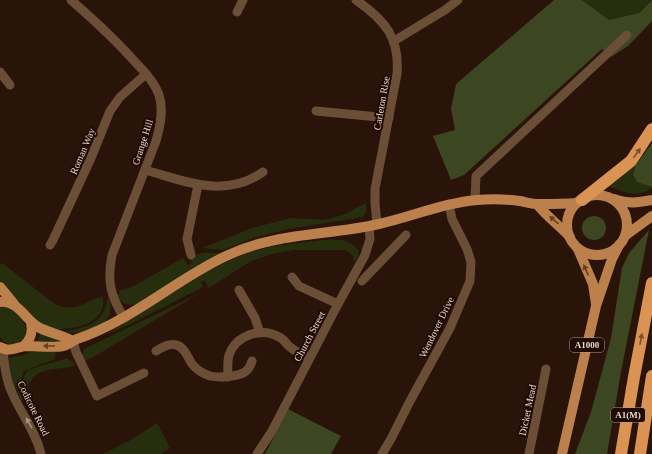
<svg xmlns="http://www.w3.org/2000/svg" width="652" height="454" viewBox="0 0 652 454" font-family="'Times New Roman',serif">
<style>
.green{fill:#262e0e}
.forest{fill:#3c4621}
.lines{fill:none;stroke-linecap:round;stroke-linejoin:round}
.minor{stroke:#6a4e36;stroke-width:9}
.major{stroke:#bb804c;stroke-width:10}
.highway{stroke:#db9354;stroke-width:12}
.oneway{fill:#7e4f2c}
.oneway2{fill:#664024}
.oneway3{fill:#a99384}
.labels{text-anchor:middle;stroke-width:4;stroke-linejoin:round;paint-order:stroke}
.shield{fill:#200b03;stroke:#ac9a93;stroke-width:1}
.shield-label{font-size:9px;font-weight:bold;fill:#e8d8d1}
.street-label{font-size:10px;fill:#e8d8d1;stroke:#200b03}
</style>
<rect width="100%" height="100%" fill="#2a140a"/>
<!-- green -->
<g class="green">
<polygon points="582,0 651,0 639,13 609,20"/>
<path d="M633,163L635,166L633,175L647,186L652,187V188C635,199 625,192 608,186Z"/>
<polygon points="366,203 366,213 363,217 289,229 253,238 223,250 202,248 252,228 291,218 325,220 345,214"/>
<path d="M331,239C343,240 352,241 359,251L358,257L354,262L353,256L346,250H294L271,254L251,261L209,288L204,280L201,282L203,287L130,324L103,336L205,273L226,262L250,252L274,246Z"/>
<path d="M202,253H223L138,304C127,306 123,305 117,295L120,293L119,291L134,286L183,258L188,265L193,263L188,258Z"/>
<path d="M2,263L56,305C77,312 84,302 103,296C107,322 80,328 60,329L59,332L38,322L10,292L0,280V264Z"/>
<polygon points="200,293 97,355 83,362 82,355 84,349"/>
<path d="M109,298C118,328 86,335 63,332C83,328 106,324 107,299Z"/>
<path d="M7,306C13,309 16,313 21,318C36,338 11,355 0,337V307Z"/>
<polygon points="40,333 58,339 57,342 37,343"/>
<polygon points="56,350 55,359 24,371 16,391 14,390 7,358 24,355 34,351"/>
<path d="M67,358L76,365C66,369 58,368 48,370C32,373 27,385 24,399L21,401L18,393L26,372L28,370Z"/>
<polygon points="157,423 170,448 161,454 103,454 129,441"/>
</g>
<!-- forest -->
<g class="forest">
<polygon points="554,0 582,0 609,20 639,13 652,0 652,21 628,46 611,57 602,49 464,175 451,180 433,136 455,130 451,109 456,84"/>
<polygon points="652,143 652,187 637,182 633,175 635,166"/>
<circle cx="594" cy="228" r="12"/>
<polygon points="649,230 621,372 607,454 575,454 591,412 611,338 622,268 629,253"/>
<polygon points="288,409 341,436 331,454 265,454"/>
</g>
<g class="lines">
<!-- minor -->
<g class="minor">
<path d="M71,0C94,20 116,40 136,63C145,72 155,83 159,95C164,110 160,127 156,141L112,255C107,281 110,295 124,318"/>
<path d="M356,0C385,20 400,38 397,74L375,189V203L377,224"/>
<polyline points="237,12 243,0"/>
<polyline points="394,41 445,10 458,0"/>
<polyline points="0,72 10,85"/>
<polyline points="316,111 389,118"/>
<path d="M145,170C185,181 224,199 263,172"/>
<polyline points="475,200 476,176 627,35"/>
<polyline points="50,245 53,240 91,158 110,111 120,97 146,74"/>
<polyline points="191,255 187,239 198,185"/>
<polyline points="292,277 299,286 338,304"/>
<polyline points="362,281 406,235"/>
<polyline points="239,290 255,318 260,333"/>
<polyline points="73,341 76,352 97,396 144,373"/>
<path d="M3,349C4,365 6,381 13,395C22,415 36,432 41,454"/>
<path d="M156,351C162,347 172,342 179,346C186,350 188,358 192,364C196,369 204,374 210,376C218,378 240,377 246,371C249,369 251,364 252,361"/>
<path d="M228,377C228,369 227,362 229,355C236,335 261,327 279,337C284,339 286,344 290,347C296,352 303,355 309,358"/>
<polyline points="257,454 272,431 338,304 365,255 370,239 369,226"/>
<polyline points="382,454 392,437 409,403 450,328 470,281 471,262 467,249 452,219 449,204"/>
<polyline points="529,454 546,369"/>
</g>
<!-- major -->
<g class="major">
<circle cx="597" cy="225" r="30"/>
<path d="M614,199C629,204 637,203 652,200"/>
<path d="M537,204C546,216 560,226 570,237"/>
<polyline points="626,235 652,216"/>
<polyline points="578,249 593,284 596,304"/>
<polyline points="0,287 14,304"/>
<path d="M0,302C18,300 25,319 38,327C49,333 62,335 73,341"/>
<path d="M24,346C31,339 33,332 31,322"/>
<path d="M0,347C9,353 17,347 26,346C38,346 52,348 63,346C68,345 72,341 77,339C131,321 175,280 226,256C277,232 326,236 379,224C411,217 443,203 477,200C491,199 505,199 520,201C525,202 532,204 538,204C551,204 564,204 577,203"/>
<polyline points="562,454 596,306 612,259 619,245"/>
</g>
<!-- highway -->
<g class="highway">
<polyline points="582,200 631,161 652,129"/>
<polyline points="621,454 634,377 652,283"/>
<polyline points="640,454 652,376"/>
</g>
</g>
<!-- one-way arrows -->
<defs><path id="oneway-solid" d="M-6-.8H1V-3.2L6.5 0L1 3.2V.8H-6Z"/></defs>
<g class="oneway">
<use href="#oneway-solid" transform="translate(637 153) rotate(-54)"/>
<use href="#oneway-solid" transform="translate(641 339) rotate(-79)"/>
</g>
<g class="oneway2">
<use href="#oneway-solid" transform="translate(554 220) rotate(-139)"/>
<use href="#oneway-solid" transform="translate(586 270) rotate(-114)"/>
<use href="#oneway-solid" transform="translate(49 346) rotate(-180)"/>
</g>
<use class="oneway3" href="#oneway-solid" transform="translate(29 423) rotate(-120)"/>
<g class="labels">
<!-- shield labels -->
<g class="shield">
<rect x="570" y="338" width="34" height="14" rx="3"/>
<rect x="611" y="408" width="34" height="14" rx="3"/>
</g>
<g class="shield-label">
<text x="587" y="348">A1000</text>
<text x="628" y="418">A1(M)</text>
</g>
<!-- street labels -->
<g class="street-label">
<text transform="translate(381 103) rotate(-80)" y="4">Carleton Rise</text>
<text transform="translate(142 142) rotate(-72)" y="4">Grange Hill</text>
<text transform="translate(82 151) rotate(-67)" y="4">Roman Way</text>
<text transform="translate(436 327) rotate(-64)" y="4">Wendover Drive</text>
<text transform="translate(309 336) rotate(-62)" y="4">Church Street</text>
<text transform="translate(34 408) rotate(64)" y="4">Codicote Road</text>
<text transform="translate(527 410) rotate(-78)" y="4">Dicket Mead</text>
</g>
</g>
</svg>
